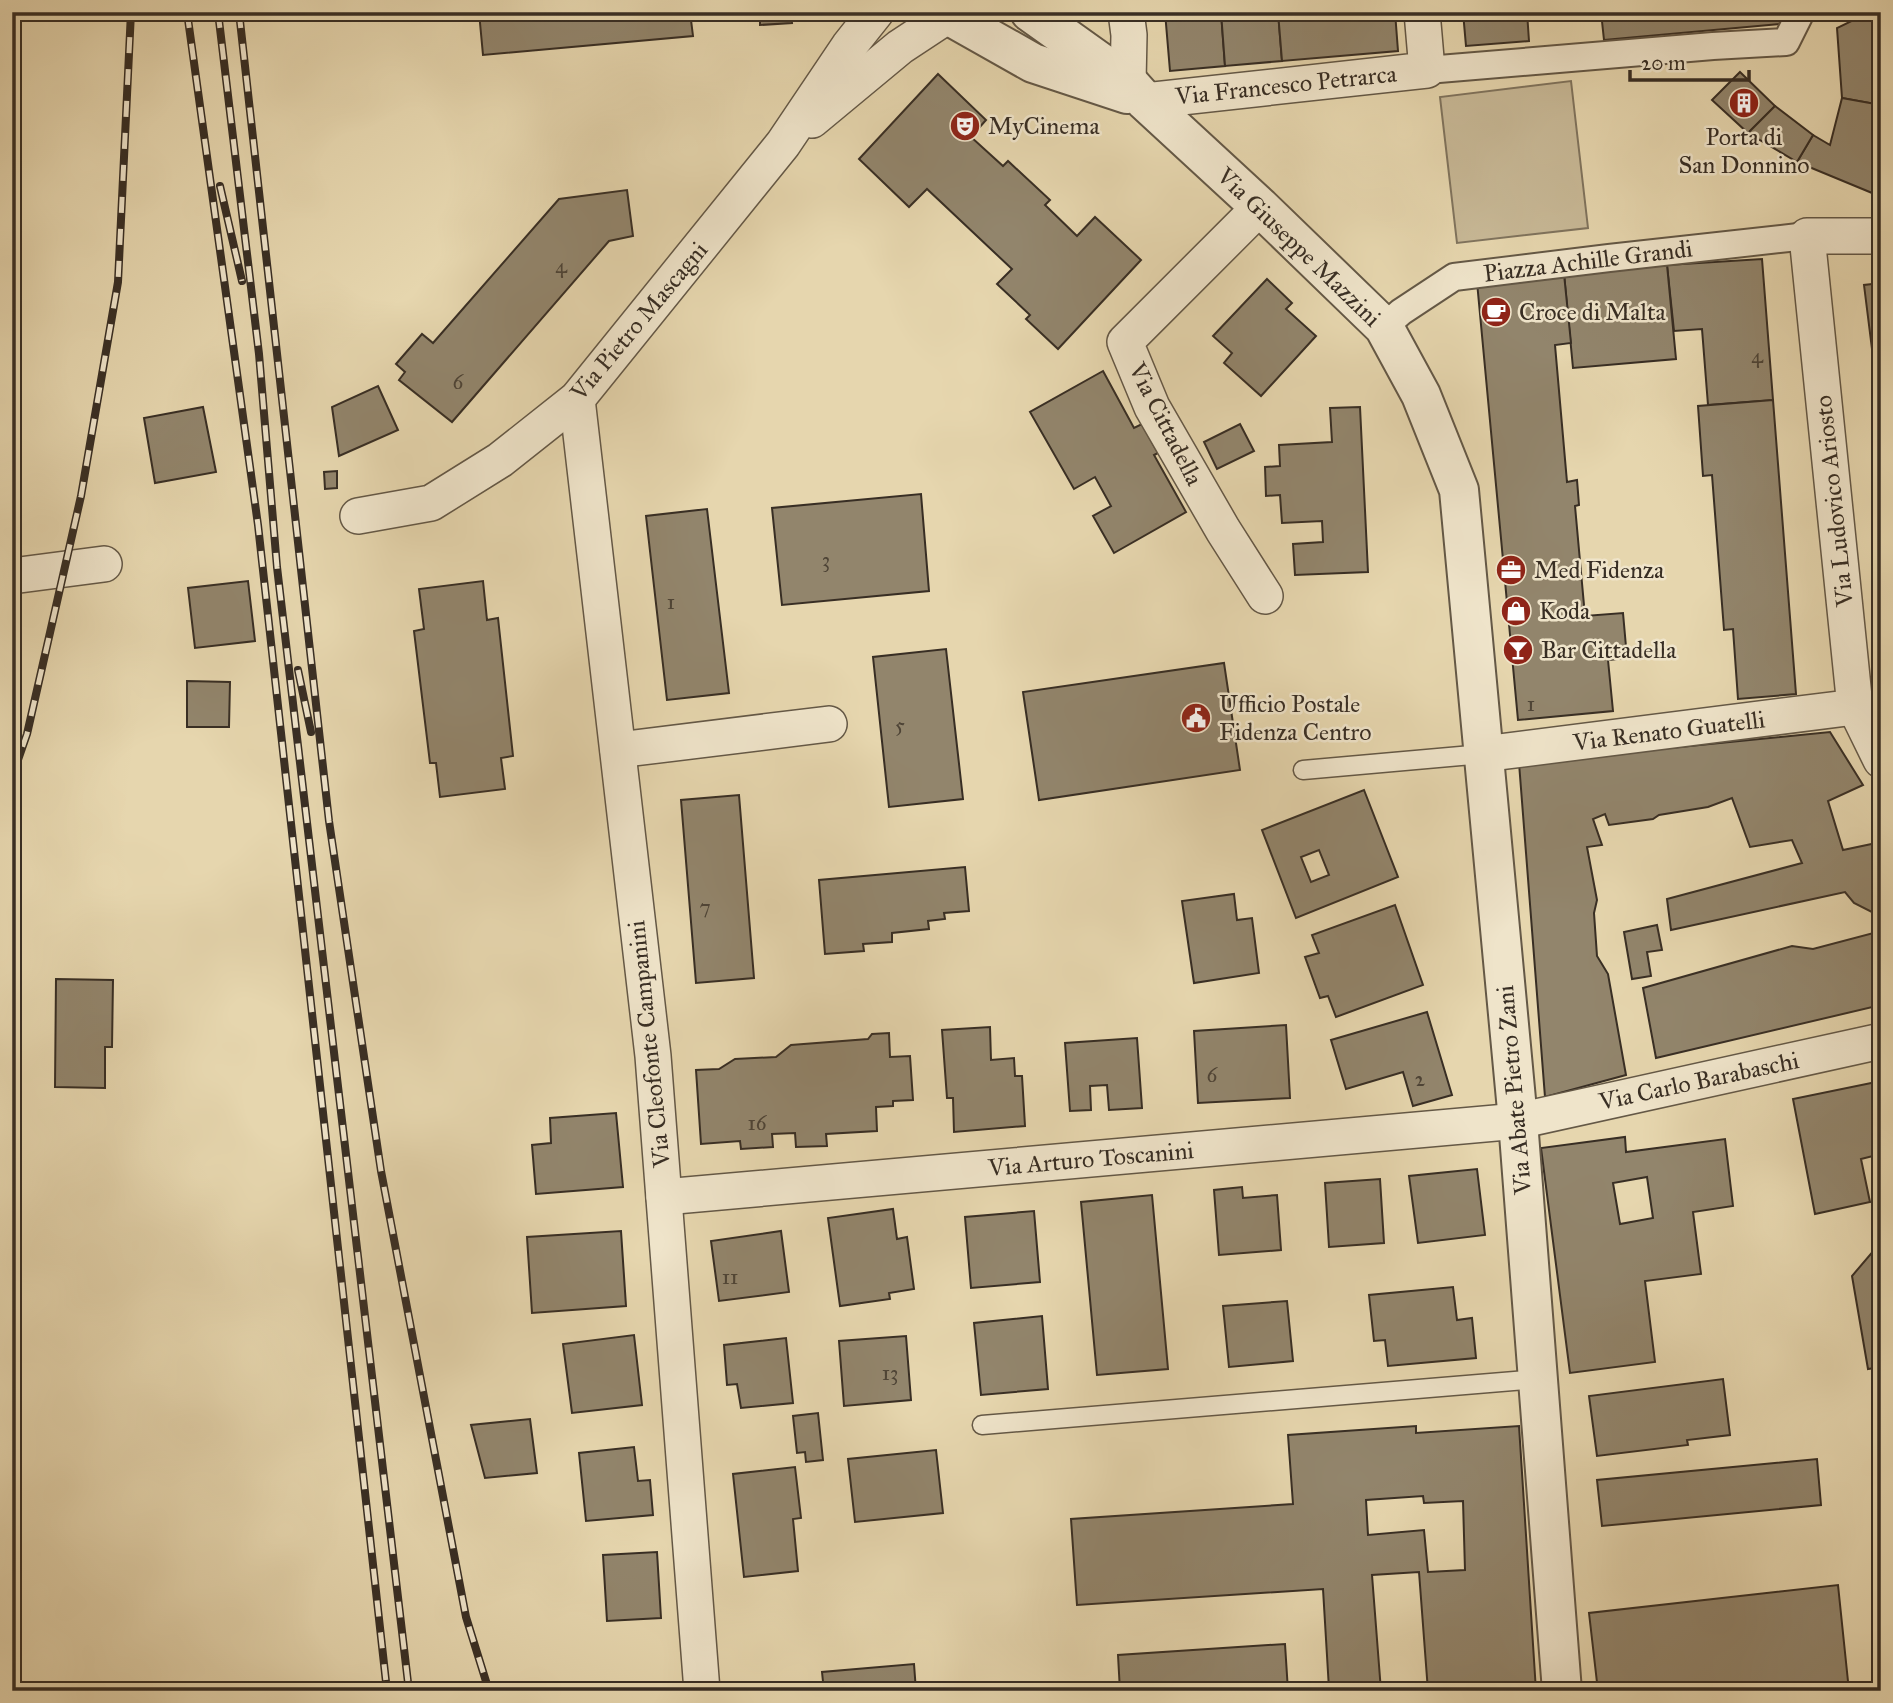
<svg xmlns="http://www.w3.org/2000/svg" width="1893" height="1703" viewBox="0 0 1893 1703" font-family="'IM FELL Great Primer',serif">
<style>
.green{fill:#c8b997;stroke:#80745e;stroke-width:2}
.building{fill:#92856c;stroke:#382e24;stroke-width:2;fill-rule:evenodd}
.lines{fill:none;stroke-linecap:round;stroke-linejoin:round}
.service-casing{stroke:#645846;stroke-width:21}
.pedestrian-casing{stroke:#645846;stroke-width:30}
.minor-casing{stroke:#645846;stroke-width:38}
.tertiary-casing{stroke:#645846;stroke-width:42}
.service{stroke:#efe4ca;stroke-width:18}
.pedestrian{stroke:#efe4ca;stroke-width:26}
.minor{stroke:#efe4ca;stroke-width:35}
.tertiary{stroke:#efe4ca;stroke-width:38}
.rail-casing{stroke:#382e24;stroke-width:8}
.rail{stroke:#efe4ca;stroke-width:5;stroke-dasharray:16;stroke-linecap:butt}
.labels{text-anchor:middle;stroke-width:5;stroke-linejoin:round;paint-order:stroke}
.number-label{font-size:21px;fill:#4e4436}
.street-label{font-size:24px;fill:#382e24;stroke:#efe4ca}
.poi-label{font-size:24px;fill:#382e24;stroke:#efe4ca;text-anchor:start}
</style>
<rect width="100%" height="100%" fill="#e6d6ae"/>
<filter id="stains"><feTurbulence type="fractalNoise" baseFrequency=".00286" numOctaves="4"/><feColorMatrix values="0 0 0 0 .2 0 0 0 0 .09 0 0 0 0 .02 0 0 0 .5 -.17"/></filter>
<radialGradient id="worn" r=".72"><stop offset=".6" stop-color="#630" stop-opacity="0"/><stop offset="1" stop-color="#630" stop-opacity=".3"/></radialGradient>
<!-- green -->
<polygon class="green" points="1571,81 1588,228 1457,243 1440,97"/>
<!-- building -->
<g class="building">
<polygon points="479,12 690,12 693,36 483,55"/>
<polygon points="760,12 791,12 792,23 760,25"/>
<polygon points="1165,12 1221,12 1225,66 1170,71"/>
<polygon points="1221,12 1278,12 1282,61 1225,66"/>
<polygon points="1278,12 1395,12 1398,51 1282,61"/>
<polygon points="1463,12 1527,12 1529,41 1466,46"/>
<polygon points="1601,12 1779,12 1780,24 1604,40"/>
<polygon points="1870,12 1881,13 1881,105 1842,98 1837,28"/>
<polygon points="1740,72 1775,106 1748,133 1712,100"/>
<polygon points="938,74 986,120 971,137 1003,166 1008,161 1050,200 1045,205 1077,236 1095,217 1141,260 1058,349 1026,319 1030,315 997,284 1012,269 927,189 909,207 859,159"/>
<polygon points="1842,98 1881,105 1881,177 1877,195 1797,162 1813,135 1830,145"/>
<polygon points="1775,106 1813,135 1797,162 1748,133"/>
<polygon points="627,190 633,236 609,241 452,422 399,380 405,372 396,364 422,334 433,343 559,199"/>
<polygon points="1762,259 1773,400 1708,405 1702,329 1674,331 1667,265"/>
<polygon points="1667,265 1676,359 1573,368 1564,274"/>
<polygon points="1564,274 1571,343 1555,345 1567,482 1577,480 1579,505 1575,506 1585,616 1623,613 1627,658 1608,660 1613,711 1518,720 1477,282"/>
<polygon points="1267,279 1292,303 1286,309 1316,336 1261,396 1224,363 1232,353 1213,336"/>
<polygon points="1881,283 1881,356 1873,357 1864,285"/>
<polygon points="1103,371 1134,428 1142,424 1158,453 1154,455 1186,512 1114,553 1093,516 1111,506 1095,477 1074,489 1030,412"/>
<polygon points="378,386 398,430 339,456 332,407"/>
<polygon points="1773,400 1796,694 1738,699 1733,629 1724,630 1712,475 1703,476 1698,406"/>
<polygon points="203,407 216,472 155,483 144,418"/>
<polygon points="1360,407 1368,572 1295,575 1293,544 1323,542 1322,521 1282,523 1280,495 1266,496 1265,467 1280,466 1279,445 1332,442 1330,408"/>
<polygon points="1240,424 1254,451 1217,469 1204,442"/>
<polygon points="337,471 337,488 325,489 324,472"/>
<polygon points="921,494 929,591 782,605 772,508"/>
<polygon points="707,509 729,693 667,700 646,516"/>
<polygon points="248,581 255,641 195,648 188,588"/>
<polygon points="483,581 487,620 498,618 513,756 501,758 505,789 440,797 436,763 430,763 414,631 424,629 419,589"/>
<polygon points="946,649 963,799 889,807 873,657"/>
<polygon points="1224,663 1240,770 1039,800 1023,692"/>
<polygon points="187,681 230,682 229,727 187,727"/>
<polygon points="1830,732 1863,785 1828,801 1843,850 1881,842 1881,926 1874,913 1854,903 1845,892 1671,930 1667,899 1802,863 1792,840 1750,847 1732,798 1708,807 1659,815 1653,819 1609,825 1605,814 1593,819 1602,845 1587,847 1597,900 1594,913 1597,956 1608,974 1626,1075 1545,1097 1519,763"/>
<path d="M1364,790L1398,877L1296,918L1262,830ZM1319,850L1329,875L1311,882L1301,857Z"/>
<polygon points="739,795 754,978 696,983 681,800"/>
<polygon points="965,867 969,911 944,913 945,919 928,921 929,929 892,933 892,942 863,944 864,951 825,954 819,880"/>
<polygon points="1234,894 1237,920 1252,918 1259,973 1194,983 1182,901"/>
<polygon points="1395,905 1423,985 1336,1017 1328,996 1320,998 1305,957 1319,953 1312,935"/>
<polygon points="1657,925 1662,950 1647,952 1651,976 1632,979 1624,932"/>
<polygon points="1881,931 1881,1005 1656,1058 1643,988 1792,946 1813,949"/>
<polygon points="56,979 113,980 112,1047 105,1047 105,1088 55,1087"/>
<polygon points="1427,1012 1452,1095 1413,1106 1403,1072 1346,1089 1331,1040"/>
<polygon points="1286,1025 1290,1098 1198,1103 1194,1031"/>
<polygon points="990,1027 991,1060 1014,1058 1015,1076 1022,1076 1025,1126 954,1132 953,1098 947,1098 942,1030"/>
<polygon points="889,1033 890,1057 910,1056 913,1100 893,1101 893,1106 876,1107 877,1131 826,1134 827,1146 796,1147 795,1133 772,1134 773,1147 741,1149 740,1141 701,1144 696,1070 719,1069 735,1059 776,1057 791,1045 868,1039 872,1034"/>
<polygon points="1137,1038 1142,1108 1109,1110 1107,1085 1090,1086 1091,1110 1070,1111 1065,1043"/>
<polygon points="1881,1081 1881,1154 1861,1159 1870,1202 1815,1214 1793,1099"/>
<polygon points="616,1113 623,1187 536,1194 532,1145 551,1143 550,1118"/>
<path d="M1625,1137L1626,1152L1725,1139L1733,1206L1693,1212L1701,1274L1645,1281L1655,1362L1570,1373L1541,1148ZM1647,1177L1653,1218L1620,1224L1613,1183Z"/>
<polygon points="1477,1169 1485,1235 1418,1243 1409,1176"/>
<polygon points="1380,1179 1384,1243 1329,1247 1325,1183"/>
<polygon points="1242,1187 1243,1198 1277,1195 1281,1250 1219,1255 1214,1190"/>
<polygon points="1152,1195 1168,1369 1097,1375 1081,1202"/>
<polygon points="893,1209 897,1239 907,1237 914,1289 889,1293 890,1299 840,1306 828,1218"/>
<polygon points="1034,1211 1040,1282 971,1288 965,1217"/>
<polygon points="621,1231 626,1306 532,1313 527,1237"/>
<polygon points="781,1231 789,1292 719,1301 711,1241"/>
<polygon points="1881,1242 1881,1367 1868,1369 1852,1276"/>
<polygon points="1453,1287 1457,1320 1472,1318 1476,1358 1388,1366 1385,1340 1374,1341 1369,1295"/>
<polygon points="1287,1301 1293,1361 1229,1367 1223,1306"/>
<polygon points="1042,1316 1048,1389 981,1395 974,1323"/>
<polygon points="634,1335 642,1405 572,1413 563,1344"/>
<polygon points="906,1336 911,1400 844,1406 839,1341"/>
<polygon points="786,1338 793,1403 741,1408 737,1384 727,1385 724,1345"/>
<polygon points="1723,1379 1730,1435 1687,1440 1688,1445 1597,1456 1589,1396"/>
<polygon points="818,1413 823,1460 806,1462 805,1452 797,1453 793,1416"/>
<polygon points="530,1419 537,1473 485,1478 471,1425"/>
<path d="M1416,1426V1433L1519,1426L1536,1691H1428L1419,1572L1372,1575L1381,1691H1303L1329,1689L1323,1589L1077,1605L1071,1519L1293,1504L1288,1435ZM1423,1496L1424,1503L1463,1501L1465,1570L1428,1572L1424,1530L1368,1535L1366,1500Z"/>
<polygon points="634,1447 638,1481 650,1480 653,1515 586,1521 579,1453"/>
<polygon points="936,1450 943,1513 855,1522 848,1459"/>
<polygon points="1817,1459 1821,1505 1602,1526 1597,1480"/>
<polygon points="795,1467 801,1518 793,1519 798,1571 744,1577 733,1474"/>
<polygon points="657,1552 661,1618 607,1621 603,1555"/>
<polygon points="1838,1585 1849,1691 1598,1691 1589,1613"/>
<polygon points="1285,1644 1288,1691 1120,1691 1118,1655"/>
<polygon points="914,1664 916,1691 824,1691 822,1672"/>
</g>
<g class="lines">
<!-- service casing -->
<g class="service-casing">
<g id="service">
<polyline points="1303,770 1483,754"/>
<polyline points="982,1425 1538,1379"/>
</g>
</g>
<!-- pedestrian casing -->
<g class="pedestrian-casing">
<g id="pedestrian">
<polyline points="1427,70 1713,46 1786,42 1801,12"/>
<polyline points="1384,327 1401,312 1454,277 1609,258 1807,236"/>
</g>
</g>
<!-- minor casing -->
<g class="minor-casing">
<g id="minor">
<polyline points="1126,12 1129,35 1128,82"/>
<polyline points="1145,101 1427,70 1422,12"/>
<polyline points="812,120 900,47 944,18"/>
<polyline points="1260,207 1125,342 1152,407 1223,530 1265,596"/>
<polyline points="1881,236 1807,236 1855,707 1881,760"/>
<polyline points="577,399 653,1056 702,1691"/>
<polyline points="358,516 431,503 500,460 577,399 783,144 849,46 876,12"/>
<polyline points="12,576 104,564"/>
<polyline points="618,750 829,724"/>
<polyline points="1483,754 1855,707"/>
<polyline points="664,1197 1518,1121 1881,1041"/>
</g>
</g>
<!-- tertiary casing -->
<g class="tertiary-casing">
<g id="tertiary">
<polyline points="1030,12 1128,82 1145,101 1260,207 1384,327 1421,395 1459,490 1518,1121 1562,1691"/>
<polyline points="955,19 1033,63 1127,94"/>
</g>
</g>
<!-- service -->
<use href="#service" class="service"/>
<!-- pedestrian -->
<use href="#pedestrian" class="pedestrian"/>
<!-- minor -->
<use href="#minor" class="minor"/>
<!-- tertiary -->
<use href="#tertiary" class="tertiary"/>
<!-- rail casing -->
<g class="rail-casing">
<g id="rail">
<polyline points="187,12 258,525 387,1691"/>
<polyline points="218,12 259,354 277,567 409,1691"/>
<polyline points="239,12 329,821 381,1171 466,1617 489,1691"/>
<polyline points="220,186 242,281"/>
<polyline points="298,670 311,732"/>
<polyline points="12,777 27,734 81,496 118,282 131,12"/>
</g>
</g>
<!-- rail -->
<use href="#rail" class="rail"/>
</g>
<!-- icons -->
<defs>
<g id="building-disc" transform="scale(1.575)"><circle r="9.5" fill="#8f2418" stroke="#efe4ca"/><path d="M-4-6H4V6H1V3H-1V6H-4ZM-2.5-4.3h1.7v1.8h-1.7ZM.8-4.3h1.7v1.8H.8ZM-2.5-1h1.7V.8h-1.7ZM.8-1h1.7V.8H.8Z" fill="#fff"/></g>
<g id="theatre-disc" transform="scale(1.575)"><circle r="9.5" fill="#8f2418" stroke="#efe4ca"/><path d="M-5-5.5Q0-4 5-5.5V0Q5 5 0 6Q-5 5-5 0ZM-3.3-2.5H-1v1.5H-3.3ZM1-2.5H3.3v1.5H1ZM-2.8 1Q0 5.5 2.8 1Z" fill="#fff"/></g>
<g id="cafe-disc" transform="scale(1.575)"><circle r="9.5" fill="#8f2418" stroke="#efe4ca"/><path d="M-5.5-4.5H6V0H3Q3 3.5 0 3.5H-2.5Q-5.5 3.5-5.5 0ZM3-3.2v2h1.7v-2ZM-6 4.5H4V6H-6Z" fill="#fff"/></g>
<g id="office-disc" transform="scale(1.575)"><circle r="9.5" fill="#8f2418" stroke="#efe4ca"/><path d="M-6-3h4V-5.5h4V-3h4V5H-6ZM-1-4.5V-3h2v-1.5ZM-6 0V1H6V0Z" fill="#fff"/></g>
<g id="shop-disc" transform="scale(1.575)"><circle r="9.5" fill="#8f2418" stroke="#efe4ca"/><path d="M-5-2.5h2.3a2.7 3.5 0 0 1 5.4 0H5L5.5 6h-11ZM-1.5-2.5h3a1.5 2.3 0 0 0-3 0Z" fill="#fff"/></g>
<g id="bar-disc" transform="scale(1.575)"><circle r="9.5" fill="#8f2418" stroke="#efe4ca"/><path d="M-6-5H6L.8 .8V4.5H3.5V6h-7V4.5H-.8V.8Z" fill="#fff"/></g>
<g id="civic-disc" transform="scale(1.575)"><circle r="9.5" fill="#8f2418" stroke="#efe4ca"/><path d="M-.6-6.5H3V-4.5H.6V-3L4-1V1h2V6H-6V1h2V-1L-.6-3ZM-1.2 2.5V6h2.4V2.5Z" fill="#fff"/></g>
</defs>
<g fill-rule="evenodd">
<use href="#building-disc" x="1744" y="103"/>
<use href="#theatre-disc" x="965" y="126"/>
<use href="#cafe-disc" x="1496" y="312"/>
<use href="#office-disc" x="1511" y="570"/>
<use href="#shop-disc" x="1516" y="611"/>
<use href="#bar-disc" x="1518" y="650"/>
<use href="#civic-disc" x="1196" y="718"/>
</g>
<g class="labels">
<!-- number labels -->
<g class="number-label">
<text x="561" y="273">4</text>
<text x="1757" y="363">4</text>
<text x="458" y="389">6</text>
<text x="826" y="567">3</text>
<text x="671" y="609">1</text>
<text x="1531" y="711">1</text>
<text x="900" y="732">5</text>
<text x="705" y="914">7</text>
<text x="1212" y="1082">6</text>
<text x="1420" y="1086">2</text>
<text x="757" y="1130">16</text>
<text x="730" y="1284">11</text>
<text x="890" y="1380">13</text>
</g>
<!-- street labels -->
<g class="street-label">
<text transform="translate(1286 85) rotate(-6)" y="8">Via Francesco Petrarca</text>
<text transform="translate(1299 247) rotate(44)" y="8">Via Giuseppe Mazzini</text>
<text transform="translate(1588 261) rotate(-7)" y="8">Piazza Achille Grandi</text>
<text transform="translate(639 321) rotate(-50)" y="8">Via Pietro Mascagni</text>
<text transform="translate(1166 424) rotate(63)" y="8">Via Cittadella</text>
<text transform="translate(1834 501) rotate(-96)" y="8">Via Ludovico Ariosto</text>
<text transform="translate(1669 731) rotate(-7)" y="8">Via Renato Guatelli</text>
<text transform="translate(649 1044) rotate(-96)" y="8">Via Cleofonte Campanini</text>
<text transform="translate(1699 1081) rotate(-12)" y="8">Via Carlo Barabaschi</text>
<text transform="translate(1514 1090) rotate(-95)" y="8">Via Abate Pietro Zani</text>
<text transform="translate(1091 1159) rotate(-5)" y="8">Via Arturo Toscanini</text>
</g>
<!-- poi labels -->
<g class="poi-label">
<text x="988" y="134">MyCinema</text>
<text x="1744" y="145" text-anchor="middle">Porta di<tspan x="1744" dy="28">San Donnino</tspan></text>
<text x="1519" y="320">Croce di Malta</text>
<text x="1534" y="578">Med Fidenza</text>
<text x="1539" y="619">Koda</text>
<text x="1541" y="658">Bar Cittadella</text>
<text x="1219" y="712">Ufficio Postale<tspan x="1219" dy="28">Fidenza Centro</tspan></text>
</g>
</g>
<!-- margin -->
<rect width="1893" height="1703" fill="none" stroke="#e6d6ae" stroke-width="42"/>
<rect x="14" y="14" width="1865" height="1675" fill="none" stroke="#382e24" stroke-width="3.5"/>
<rect x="21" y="21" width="1851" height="1661" fill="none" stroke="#382e24" stroke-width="2"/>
<!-- scale -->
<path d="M1630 70v10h119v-10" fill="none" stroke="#382e24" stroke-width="3.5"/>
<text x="1641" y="70" font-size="21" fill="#382e24" stroke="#efe4ca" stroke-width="5" paint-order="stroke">20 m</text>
<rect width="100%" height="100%" filter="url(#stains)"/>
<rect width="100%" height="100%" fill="url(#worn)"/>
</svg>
